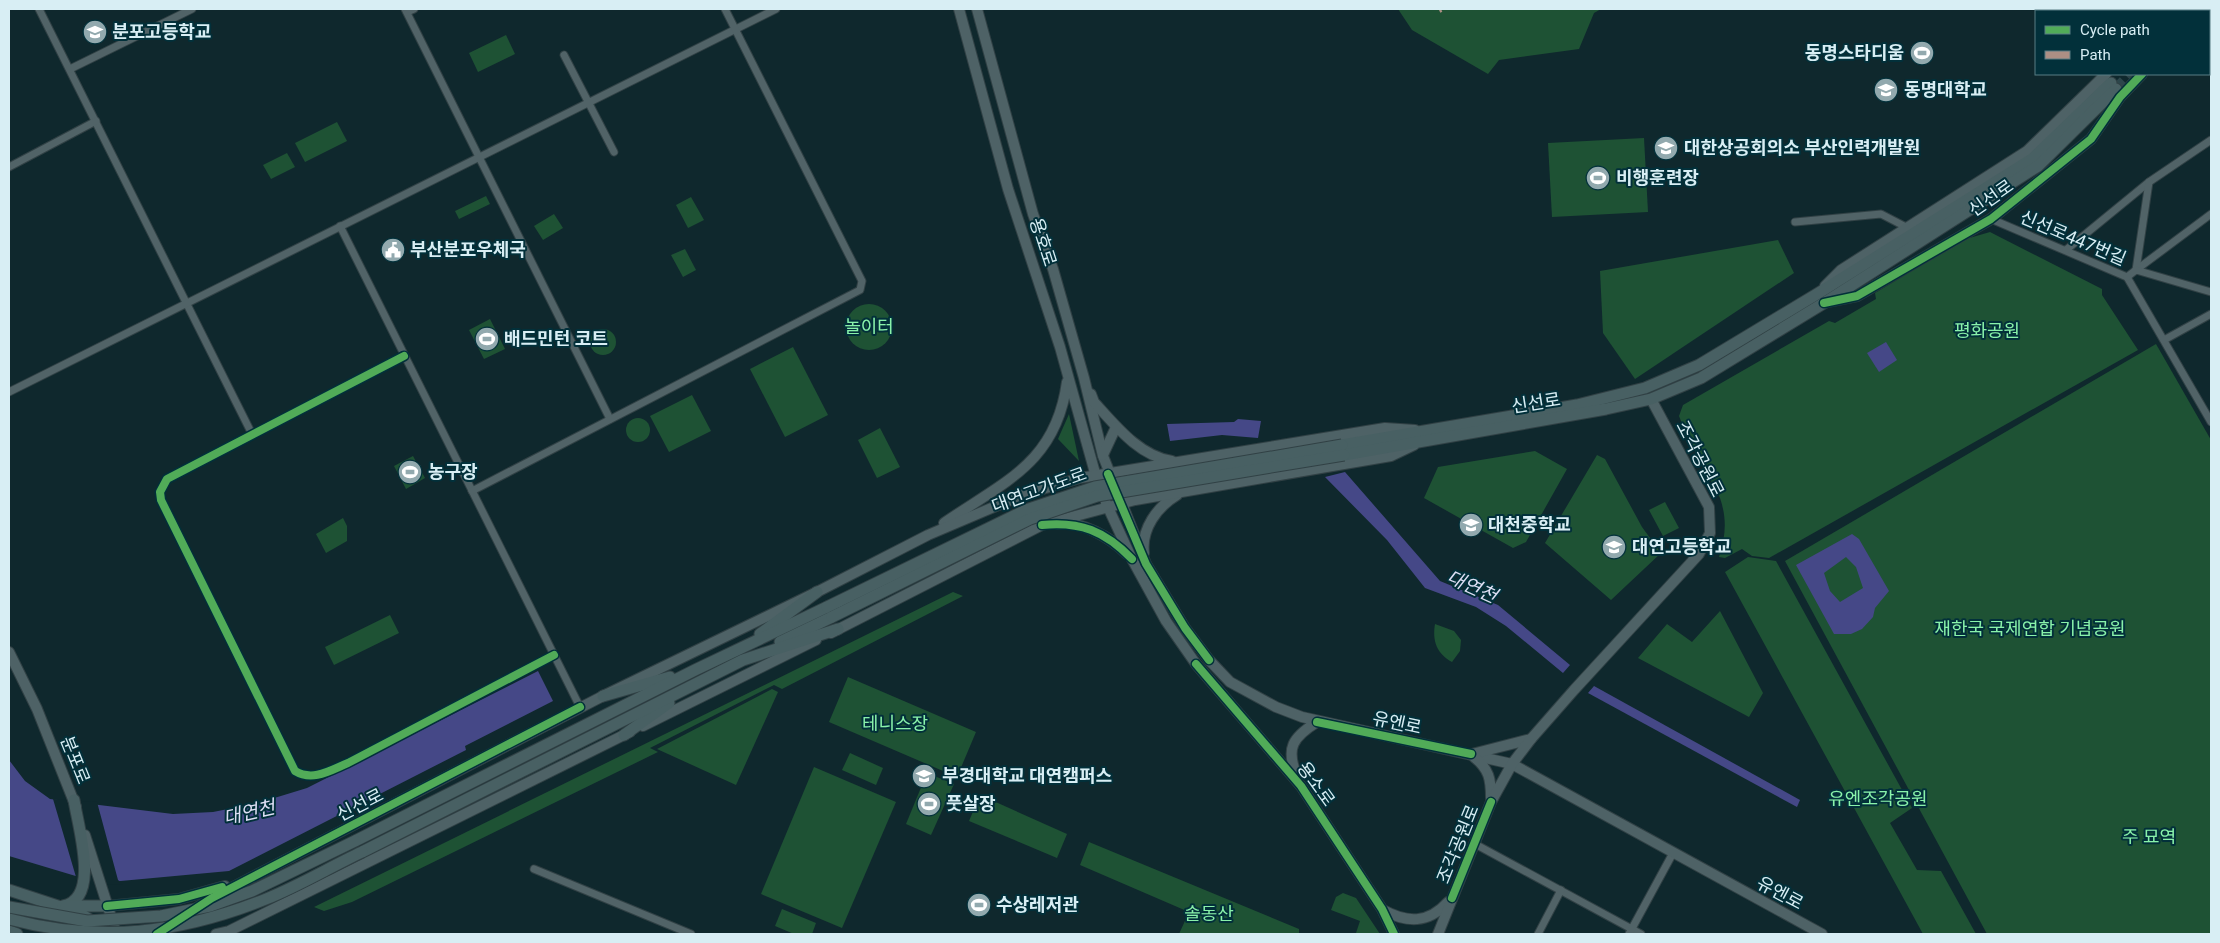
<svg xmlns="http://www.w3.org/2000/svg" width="2220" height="943" viewBox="0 0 2220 943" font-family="Roboto,'Noto Sans KR',sans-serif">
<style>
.green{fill:#1e5234}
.water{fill:#454887;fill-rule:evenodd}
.pier{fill:#0f282d}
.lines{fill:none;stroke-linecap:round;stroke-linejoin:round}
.trunk-tunnel{stroke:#2d464b;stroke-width:11;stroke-dasharray:11 5.5;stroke-linecap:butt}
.minor-casing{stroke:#314145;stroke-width:9}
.secondary-casing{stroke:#314145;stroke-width:12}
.trunk-casing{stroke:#314145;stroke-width:13}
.minor{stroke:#516367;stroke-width:7}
.secondary{stroke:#4e6266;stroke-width:10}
.trunk{stroke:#486063;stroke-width:11}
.trunk-bridge-casing{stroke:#314145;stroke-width:13;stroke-linecap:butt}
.trunk-bridge{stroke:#486063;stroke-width:11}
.quiet{stroke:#ac8f84;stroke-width:6;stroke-dasharray:12 6;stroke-linecap:butt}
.cycleway-casing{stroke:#02303a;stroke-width:11}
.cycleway{stroke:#51ab58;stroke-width:8}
.labels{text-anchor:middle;stroke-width:4;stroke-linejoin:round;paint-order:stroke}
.poi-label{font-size:18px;font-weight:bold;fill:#d8eef4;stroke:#02303a;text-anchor:start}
.street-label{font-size:18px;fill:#d8eef4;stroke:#02303a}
.park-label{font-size:18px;fill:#89f2aa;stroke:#02303a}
.water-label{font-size:19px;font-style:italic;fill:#dddff4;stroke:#02303a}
</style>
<rect width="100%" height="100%" fill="#0f282d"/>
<!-- green -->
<g class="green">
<polygon points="1398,9 1601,9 1594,13 1579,49 1499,60 1488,74 1412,30"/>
<polygon points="506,35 515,54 478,72 469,53"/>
<polygon points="337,122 347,141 305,162 295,143"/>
<polygon points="1644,138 1648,212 1552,217 1548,143"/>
<polygon points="287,153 295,167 271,179 263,165"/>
<polygon points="486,196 490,204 459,219 455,211"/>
<polygon points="691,197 704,220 688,228 676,205"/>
<polygon points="554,214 563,228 543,240 534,226"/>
<path d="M1990,232L2102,289V295L2138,350L1769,558L1752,556L1742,549L1725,558L1719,557C1726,535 1727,519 1720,498L1687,436L1679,416L1683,405L1829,321L1835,323L1876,299L1875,293L1966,239Z"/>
<polygon points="1778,240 1794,273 1635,379 1603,333 1600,271"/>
<polygon points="685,249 696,270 683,277 671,255"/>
<circle cx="869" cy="327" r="23"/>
<polygon points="490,319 505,349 484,359 469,330"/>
<circle cx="603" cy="342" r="13"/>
<polygon points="2156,344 2211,440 2211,934 1987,934 1785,561"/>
<polygon points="793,347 828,415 785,437 750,369"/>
<polygon points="692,395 711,431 669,452 650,416"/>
<polygon points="1069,414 1079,461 1058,439"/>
<circle cx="638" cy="430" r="12"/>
<polygon points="880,428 900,467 877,478 858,440"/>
<polygon points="1535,451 1567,469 1526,542 1513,548 1424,498 1438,467"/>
<polygon points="1597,455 1605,459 1642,527 1661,553 1611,600 1545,543"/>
<polygon points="413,456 425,478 406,489 394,466"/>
<polygon points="1665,502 1679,528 1663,536 1649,510"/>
<polygon points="343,518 347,526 347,541 326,553 316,534"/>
<polygon points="1748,557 1776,561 1912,808 1890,823 1917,870 1941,871 1976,934 1923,934 1725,572"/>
<polygon points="953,592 963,596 782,689 774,685 650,748 658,752 352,902 324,911 314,907"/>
<polygon points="1720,611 1763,693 1749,717 1638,658 1667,624 1692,642"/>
<polygon points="390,615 399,633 334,665 325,647"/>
<path d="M1435,624L1454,631L1461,640L1460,651L1452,662C1437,654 1432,641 1435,624Z"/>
<polygon points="848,677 976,732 957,777 829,722"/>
<polygon points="772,689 778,692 736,785 657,749"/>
<polygon points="850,753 883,768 876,785 842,770"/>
<polygon points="814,767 896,802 842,928 761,894"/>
<polygon points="927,773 954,784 931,835 906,824"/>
<polygon points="980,795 1067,834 1057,858 969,821"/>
<polygon points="1089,842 1299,929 1299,934 1179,934 1189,912 1080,865"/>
<polygon points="1343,893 1356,898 1380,934 1356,933 1360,921 1331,910 1336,897"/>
<polygon points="782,909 816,923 812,934 794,934 775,926"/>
</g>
<!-- water -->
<g class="water">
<polygon points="1886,342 1897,360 1879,372 1867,353"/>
<polygon points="1238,419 1261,421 1258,438 1222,435 1170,441 1167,424 1234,422"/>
<polygon points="1345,472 1440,581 1498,605 1570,665 1563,673 1506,626 1476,607 1425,588 1387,540 1325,477"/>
<path d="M1852,534L1859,539L1889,591L1875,608L1873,617L1862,629L1851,634H1834L1796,565ZM1846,557L1856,567L1863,588L1840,602L1830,591L1824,573Z"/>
<polygon points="538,671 553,701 465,746 466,750 229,871 99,883 9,856 9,760 25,781 50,799 173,814 213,812 258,803 307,788"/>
<polygon points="1594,686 1800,800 1797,807 1588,693"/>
</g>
<!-- pier -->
<polygon class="pier" points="53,799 97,802 118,880 123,884 96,885 75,880 76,877"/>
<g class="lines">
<!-- trunk-tunnel -->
<g class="trunk-tunnel">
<polyline points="2180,11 2182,9"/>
<polyline points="2191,11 2194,9"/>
<polyline points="2116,89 2131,74"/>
</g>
<!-- minor casing -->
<g class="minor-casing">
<g id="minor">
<polyline points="39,9 252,434"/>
<polyline points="405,9 610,419"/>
<polyline points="407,12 414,9"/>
<polyline points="2209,51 2211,54"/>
<polyline points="564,55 614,152"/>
<polyline points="70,69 192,9"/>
<polyline points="9,167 96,121"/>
<polyline points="1991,219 2127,277 2211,422"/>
<polyline points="1795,222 1881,214 1908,228"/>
<polyline points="340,226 580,707"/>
<polyline points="2066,250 2149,182 2211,140"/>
<polyline points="2136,270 2211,214"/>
<polyline points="2136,270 2149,182"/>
<polyline points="2127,277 2136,270 2211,292"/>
<polyline points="2164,340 2211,314"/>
<path d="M404,356L167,479L160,492L161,500L295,771C313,782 331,770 348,763L554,655"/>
<polyline points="9,392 776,9"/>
<polyline points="472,491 860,290 862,281 725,9"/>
<polyline points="1475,844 1641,934"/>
<polyline points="534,869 691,934"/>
<polyline points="1538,934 1561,890"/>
<polyline points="1629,934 1673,853"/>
</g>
</g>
<!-- secondary casing -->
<g class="secondary-casing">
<g id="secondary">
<polyline points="959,9 1008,189 1060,347 1097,480"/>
<polyline points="977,9 1033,214 1053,269 1084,378 1103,456 1146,564 1185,628 1209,660 1230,682 1276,707 1302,717 1512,764 1822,934"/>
<polyline points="2170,11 2173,9"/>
<polyline points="2202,11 2204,9"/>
<polyline points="1825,286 1841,270 2027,151 2106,74"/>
<polyline points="1827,302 1857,296 1991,219 2091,139 2120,97 2142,74"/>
<path d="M1091,394L1094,402C1115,425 1139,456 1172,461"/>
<polyline points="1103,455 1116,427"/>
<polyline points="1106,503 1132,559 1166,621 1196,664 1301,786 1382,909 1394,934"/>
<path d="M944,523C1005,481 1056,463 1067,382"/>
<path d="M1058,524C1082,521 1110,537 1127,554"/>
<path d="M1144,553C1141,529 1157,507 1177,495"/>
<polyline points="831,633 1042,525 1135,500 1391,456 1414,445"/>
<polyline points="9,652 37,709 76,807"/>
<polyline points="643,726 816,640"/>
<polyline points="1472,754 1531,739"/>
<path d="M1474,757C1489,769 1491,779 1491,798"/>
<path d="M1297,776C1285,748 1293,737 1317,722"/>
<polyline points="85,835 114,926"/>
<polyline points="107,906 179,899 225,886"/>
<path d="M1383,910C1407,923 1428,924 1448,902"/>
<polyline points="169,926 212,898 603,696 817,592 928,535 1022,495 1080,478 1385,428 1415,430"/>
<polyline points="216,934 229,931 630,732"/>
<polyline points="1438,934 1491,802 1512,764 1531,739 1574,690 1699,554 1710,533 1709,507 1651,399"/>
</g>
</g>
<!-- trunk casing -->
<g class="trunk-casing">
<g id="trunk">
<polyline points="1342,445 1577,405 1645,388 1699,365 1817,294 2032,159 2111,83"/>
<polyline points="1344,455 1606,409 1651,399 1701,378 1824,303 2038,166 2116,89"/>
<polyline points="760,634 817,592"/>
<polyline points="780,642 832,617"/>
<polyline points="603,696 670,677"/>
<polyline points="624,735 669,703"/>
<polyline points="355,841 695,670 827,607"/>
<polyline points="362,852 743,660 838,629"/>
<polyline points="9,890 79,913 92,921"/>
<path d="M63,906C101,899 78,827 74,800"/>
<polyline points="66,906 107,906"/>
<polyline points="9,931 17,934"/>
</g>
</g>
<!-- minor -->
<use href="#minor" class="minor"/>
<!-- secondary -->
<use href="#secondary" class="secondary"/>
<!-- trunk -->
<use href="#trunk" class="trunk"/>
<!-- trunk-bridge casing -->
<g class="trunk-bridge-casing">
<g id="trunk-bridge">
<polyline points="827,607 1026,510 1095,487 1342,445"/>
<polyline points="832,617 1030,519 1097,496 1344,455"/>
<polyline points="9,907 87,921 161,916 210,906 252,891 355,841"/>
<path d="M9,919C100,943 178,934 266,899C299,886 330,867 362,852"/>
</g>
</g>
<!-- trunk-bridge -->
<use href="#trunk-bridge" class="trunk-bridge"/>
<!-- quiet -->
<polyline class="quiet" points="1439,10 1441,9"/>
<!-- cycleway casing -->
<g class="cycleway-casing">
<g id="cycleway">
<polyline points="1824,303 1857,296 1991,219 2091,139 2120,97 2142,74"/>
<path d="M404,356L167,479L160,492L161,500L295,771C313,782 331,770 348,763L554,655"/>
<polyline points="1108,474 1146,564 1185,628 1209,660"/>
<path d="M1042,525C1080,521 1105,531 1132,559"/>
<polyline points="1196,664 1301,786 1382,909 1394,934"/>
<polyline points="1317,722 1471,754"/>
<polyline points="1452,898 1491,802"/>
<polyline points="107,906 179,899 222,887"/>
<polyline points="157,934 212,898 580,707"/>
</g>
</g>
<!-- cycleway -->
<use href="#cycleway" class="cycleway"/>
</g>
<!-- icons -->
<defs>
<g id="school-disc" transform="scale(1.25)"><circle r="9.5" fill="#92a9ae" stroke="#02303a"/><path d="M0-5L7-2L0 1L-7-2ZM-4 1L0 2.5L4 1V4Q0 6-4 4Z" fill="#fff"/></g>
<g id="stadium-disc" transform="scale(1.25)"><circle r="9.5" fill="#92a9ae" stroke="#02303a"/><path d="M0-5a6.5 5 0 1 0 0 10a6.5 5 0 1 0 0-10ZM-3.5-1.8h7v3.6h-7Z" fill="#fff"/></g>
<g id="university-disc" transform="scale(1.25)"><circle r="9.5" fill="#92a9ae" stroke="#02303a"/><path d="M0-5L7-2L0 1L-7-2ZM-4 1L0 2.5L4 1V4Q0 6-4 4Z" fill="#fff"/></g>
<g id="civic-disc" transform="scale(1.25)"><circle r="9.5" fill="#92a9ae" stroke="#02303a"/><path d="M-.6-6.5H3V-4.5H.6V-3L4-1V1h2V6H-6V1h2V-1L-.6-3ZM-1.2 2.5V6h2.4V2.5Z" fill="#fff"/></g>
</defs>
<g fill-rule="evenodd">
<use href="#school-disc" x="95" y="32"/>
<use href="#stadium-disc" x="1922" y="53"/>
<use href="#university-disc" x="1886" y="90"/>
<use href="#university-disc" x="1666" y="148"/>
<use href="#stadium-disc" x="1598" y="178"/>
<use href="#civic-disc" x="393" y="250"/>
<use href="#stadium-disc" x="487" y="339"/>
<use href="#stadium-disc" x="410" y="472"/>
<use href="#school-disc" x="1471" y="525"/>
<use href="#school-disc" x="1614" y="547"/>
<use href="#university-disc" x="924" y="776"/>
<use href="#stadium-disc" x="929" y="804"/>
<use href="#stadium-disc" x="979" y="905"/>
</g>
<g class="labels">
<!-- poi labels -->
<g class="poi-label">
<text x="112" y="38">분포고등학교</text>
<text x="1904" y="59" text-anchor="end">동명스타디움</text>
<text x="1904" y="96">동명대학교</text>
<text x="1684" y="154">대한상공회의소 부산인력개발원</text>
<text x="1616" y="184">비행훈련장</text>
<text x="410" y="256">부산분포우체국</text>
<text x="504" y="345">배드민턴 코트</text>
<text x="428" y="478">농구장</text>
<text x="1488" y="531">대천중학교</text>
<text x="1632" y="553">대연고등학교</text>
<text x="942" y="782">부경대학교 대연캠퍼스</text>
<text x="946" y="810">풋살장</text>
<text x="996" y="911">수상레저관</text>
</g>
<!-- street labels -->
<g class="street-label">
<text transform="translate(1991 198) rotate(-35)" y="6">신선로</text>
<text transform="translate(2073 238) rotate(23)" y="6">신선로447번길</text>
<text transform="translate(1043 242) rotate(72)" y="6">용호로</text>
<text transform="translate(1536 403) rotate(-9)" y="6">신선로</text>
<text transform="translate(1700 459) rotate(63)" y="6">조각공원로</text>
<text transform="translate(1039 490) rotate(-20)" y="6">대연고가도로</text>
<text transform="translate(1397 723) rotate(12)" y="6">유엔로</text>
<text transform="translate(75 760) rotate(68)" y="6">분포로</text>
<text transform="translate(1316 784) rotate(54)" y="6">용소로</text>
<text transform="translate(360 805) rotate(-27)" y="6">신선로</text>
<text transform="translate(1458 844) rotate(-68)" y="6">조각공원로</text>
<text transform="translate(1780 893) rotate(28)" y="6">유엔로</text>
</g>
<!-- park labels -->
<g class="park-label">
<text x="869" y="333">놀이터</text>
<text x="1987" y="337">평화공원</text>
<text x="2030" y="635">재한국 국제연합 기념공원</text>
<text x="895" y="730">테니스장</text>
<text x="1878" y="805">유엔조각공원</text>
<text x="2149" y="843">주 묘역</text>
<text x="1209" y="920">솔동산</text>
</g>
<!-- water labels -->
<g class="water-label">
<text transform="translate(1472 586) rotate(24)" y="7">대연천</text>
<text transform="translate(249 812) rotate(-13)" y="7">대연천</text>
</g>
</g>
<!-- border -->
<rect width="2220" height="943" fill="none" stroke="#d8eef4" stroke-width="20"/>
<!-- legend -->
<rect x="2035" y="10" width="175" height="65" fill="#02303a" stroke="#587c84"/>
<rect x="2045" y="26" width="25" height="8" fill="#51ab58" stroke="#587c84"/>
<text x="2080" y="35" font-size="15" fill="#d8eef4">Cycle path</text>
<rect x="2045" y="51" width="25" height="8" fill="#ac8f84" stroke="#587c84"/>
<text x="2080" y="60" font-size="15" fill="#d8eef4">Path</text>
</svg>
